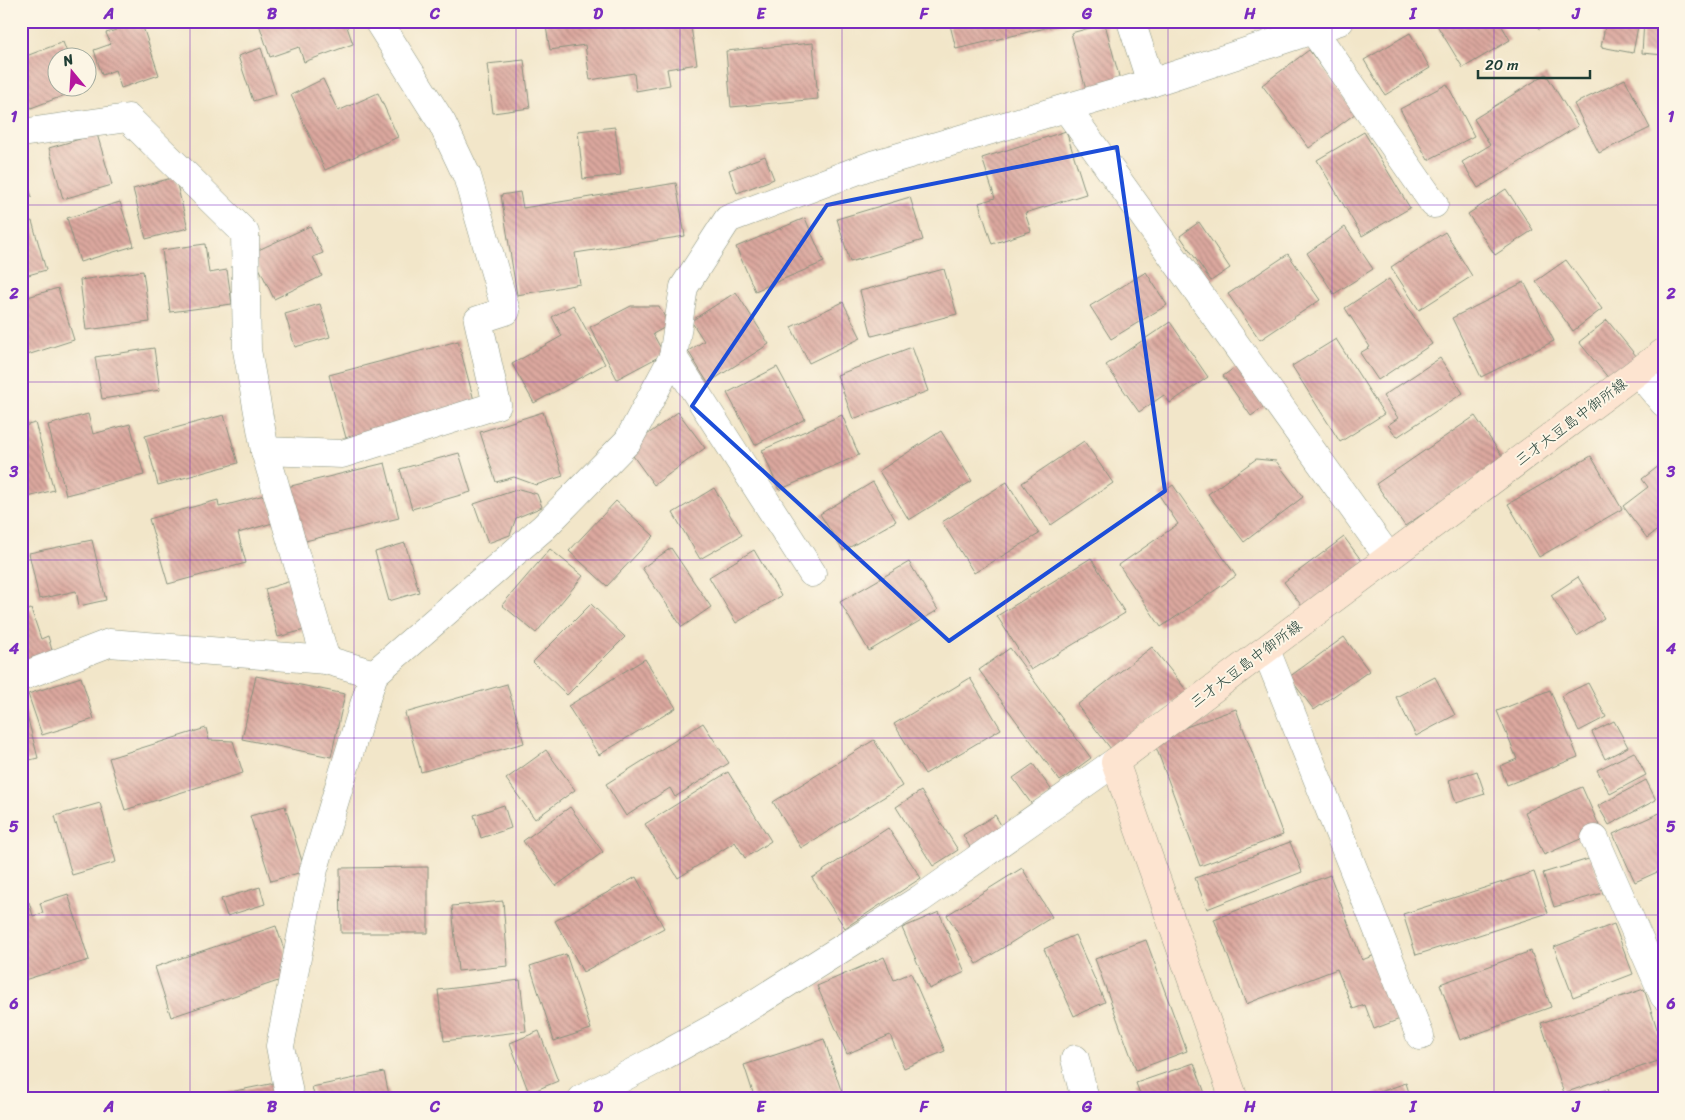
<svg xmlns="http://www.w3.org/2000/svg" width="1685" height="1120" viewBox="0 0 1685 1120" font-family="Sriracha,'Klee One',sans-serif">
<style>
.building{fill:url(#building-back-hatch)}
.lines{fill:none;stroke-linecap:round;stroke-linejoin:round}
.minor-casing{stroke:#88927e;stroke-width:29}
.secondary-casing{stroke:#88927e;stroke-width:29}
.minor{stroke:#fff;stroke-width:28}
.secondary{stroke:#fde4d0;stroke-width:28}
.marked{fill:none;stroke:#1d4ed8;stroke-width:4;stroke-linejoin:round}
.grid{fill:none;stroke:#7b2cbf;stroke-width:1;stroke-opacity:0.55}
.labels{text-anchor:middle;stroke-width:4;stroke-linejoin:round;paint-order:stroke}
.street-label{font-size:15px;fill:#1f3d34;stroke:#fcf5e5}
.neatline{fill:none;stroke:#7b2cbf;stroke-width:2}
.grid-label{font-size:16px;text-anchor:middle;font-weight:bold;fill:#7b2cbf}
</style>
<defs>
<pattern id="building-back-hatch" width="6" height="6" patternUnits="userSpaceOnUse" patternTransform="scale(1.25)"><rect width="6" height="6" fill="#dca89f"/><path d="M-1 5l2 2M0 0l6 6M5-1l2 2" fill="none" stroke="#b28a82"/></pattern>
</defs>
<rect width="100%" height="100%" fill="#fcf5e5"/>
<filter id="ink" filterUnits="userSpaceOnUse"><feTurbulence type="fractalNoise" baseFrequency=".02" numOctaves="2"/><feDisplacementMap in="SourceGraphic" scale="10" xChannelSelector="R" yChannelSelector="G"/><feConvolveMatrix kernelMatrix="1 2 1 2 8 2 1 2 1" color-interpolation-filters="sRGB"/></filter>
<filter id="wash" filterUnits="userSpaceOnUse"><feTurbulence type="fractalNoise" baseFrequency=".0096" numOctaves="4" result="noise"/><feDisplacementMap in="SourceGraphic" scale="20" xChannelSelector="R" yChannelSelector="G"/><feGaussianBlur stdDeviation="1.12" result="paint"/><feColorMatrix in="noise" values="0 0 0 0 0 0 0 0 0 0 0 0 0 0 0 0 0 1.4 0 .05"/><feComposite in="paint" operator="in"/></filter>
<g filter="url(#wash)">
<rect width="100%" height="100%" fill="#f2e6c9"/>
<g id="blocks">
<!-- building -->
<g class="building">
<polygon points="113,21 141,21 159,75 121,88 115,70 102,75 94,50 111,44 106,33 116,30"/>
<polygon points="258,21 345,21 353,44 304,62 299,47 270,57"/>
<polygon points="545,21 690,21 697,64 667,69 670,85 636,91 634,73 590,80 585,45 550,50"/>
<polygon points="949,21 1071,21 1071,22 956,49"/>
<polygon points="1437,21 1499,21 1510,40 1463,68 1435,22"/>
<polygon points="1535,21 1554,21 1539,29"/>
<polygon points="1606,21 1639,21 1633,53 1601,47"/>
<polygon points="1644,21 1664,21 1664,55 1642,53"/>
<polygon points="1105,24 1120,80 1086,90 1071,33"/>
<polygon points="1410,33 1430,68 1385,95 1364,60"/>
<polygon points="63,42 69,58 58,58 58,88 80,88 81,89 31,108 21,82 21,58"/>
<polygon points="813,43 818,99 731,107 726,51"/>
<polygon points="261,48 276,94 253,101 238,56"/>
<polygon points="1309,50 1356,113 1309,148 1262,85"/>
<polygon points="524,60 530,108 493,113 487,64"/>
<polygon points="1546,74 1578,126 1478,188 1462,162 1490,145 1474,119"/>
<polygon points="323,79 338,111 378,93 398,137 325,170 291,95"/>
<polygon points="1625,79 1650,128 1599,153 1574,104"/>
<polygon points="1447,84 1474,136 1428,160 1400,109"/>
<polygon points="615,127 621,175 583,179 578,131"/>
<polygon points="1066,131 1086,194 1025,213 1031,231 992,244 979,203 995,198 982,158"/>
<polygon points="1364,132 1410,208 1362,236 1317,160"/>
<polygon points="97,134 112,185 63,199 49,148"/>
<polygon points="765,156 774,179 737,193 729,170"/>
<polygon points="21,164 32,197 21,200"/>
<polygon points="175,177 188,228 146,239 133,189"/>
<polygon points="676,183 685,236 575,253 580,284 517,295 501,195 520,192 523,208"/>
<polygon points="1506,189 1533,230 1495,255 1468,214"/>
<polygon points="910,197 923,240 850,262 837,219"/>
<polygon points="120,202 134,246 80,262 67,218"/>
<polygon points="805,218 824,262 755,291 736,247"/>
<polygon points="32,221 46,270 21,277 21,224"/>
<polygon points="1199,222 1230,268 1211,281 1180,236"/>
<polygon points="310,226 323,253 313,257 322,276 274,299 252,253"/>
<polygon points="1345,227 1373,269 1334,294 1307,253"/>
<polygon points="1445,232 1472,276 1419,310 1391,267"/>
<polygon points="205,244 209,273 227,270 232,304 170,312 162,250"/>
<polygon points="1288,254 1320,300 1260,340 1228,294"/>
<polygon points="1566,260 1602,309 1573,331 1536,281"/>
<polygon points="944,269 957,314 872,336 860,291"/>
<polygon points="143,271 150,322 86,330 80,280"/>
<polygon points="1146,272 1167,305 1111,339 1090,306"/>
<polygon points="1389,279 1432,344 1378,380 1360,353 1370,347 1345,308"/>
<polygon points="1524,282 1554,341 1481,377 1452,318"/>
<polygon points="58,288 74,340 21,357 21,299"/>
<polygon points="736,292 769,344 708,383 688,351 704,341 691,321"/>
<polygon points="843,302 861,338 809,363 791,327"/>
<polygon points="320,304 330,337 295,347 285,314"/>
<polygon points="573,305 605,364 534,403 512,364 562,336 552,317"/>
<polygon points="631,306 659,306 669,325 653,334 664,354 617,379 590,327"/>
<polygon points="1607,320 1637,357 1610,380 1579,342"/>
<polygon points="1170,322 1208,377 1170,403 1164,395 1139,412 1106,365"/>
<polygon points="1336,339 1384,414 1340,442 1292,366"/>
<polygon points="458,341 475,404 346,438 329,375"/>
<polygon points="912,347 928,391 853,419 837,375"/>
<polygon points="154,348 160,390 102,399 95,357"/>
<polygon points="1440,358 1463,393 1397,437 1388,425 1398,418 1383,396"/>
<polygon points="1237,366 1265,406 1251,416 1223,376"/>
<polygon points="777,367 805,419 755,445 727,393"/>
<polygon points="543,412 563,476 536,485 514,477 496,482 480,432"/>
<polygon points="678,412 705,448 654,485 628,449"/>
<polygon points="88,414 93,434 130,424 144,475 66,495 48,425"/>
<polygon points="224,415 238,463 158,485 145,436"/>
<polygon points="842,415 859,455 779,490 762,450"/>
<polygon points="1475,416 1504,459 1405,526 1376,484"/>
<polygon points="35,423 54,490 21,499 21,427"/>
<polygon points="941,431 972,481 909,520 879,471"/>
<polygon points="1084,441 1113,483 1051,525 1022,483"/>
<polygon points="459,453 471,492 412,509 400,469"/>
<polygon points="1591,456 1622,509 1539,557 1508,504"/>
<polygon points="1256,459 1276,461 1303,497 1244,542 1208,494"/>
<polygon points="1664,462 1664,525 1647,538 1623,506 1648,487 1642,479"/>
<polygon points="385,463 399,518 301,542 287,487"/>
<polygon points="873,482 896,521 843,551 820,514"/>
<polygon points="1007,482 1039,534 974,573 942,522"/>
<polygon points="1173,485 1236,576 1161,627 1119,565 1178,524 1159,495"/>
<polygon points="714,488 742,535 700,559 673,513"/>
<polygon points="519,489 537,494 542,507 516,518 510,535 488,543 474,504"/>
<polygon points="268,494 276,522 238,533 246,563 168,584 149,519 218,500 219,507"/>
<polygon points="616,501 654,536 607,586 569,551"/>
<polygon points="1344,537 1364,564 1304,609 1284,582"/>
<polygon points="92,540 106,600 79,606 76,591 39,599 29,553"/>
<polygon points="405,543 419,592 389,601 375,552"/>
<polygon points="671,548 711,607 682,627 642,568"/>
<polygon points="550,549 583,576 536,633 502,605"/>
<polygon points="754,550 781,596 736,623 709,577"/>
<polygon points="1091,558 1125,613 1031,670 997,616"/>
<polygon points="909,562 938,610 869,651 840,602"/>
<polygon points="1578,577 1604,618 1577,636 1551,595"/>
<polygon points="294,580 308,629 278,637 265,589"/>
<polygon points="591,604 625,637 567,695 533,662"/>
<polygon points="31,609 41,639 48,636 53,654 21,664 21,612"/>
<polygon points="1344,637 1369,671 1314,710 1289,677"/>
<polygon points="1152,647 1187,691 1111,749 1077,705"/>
<polygon points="1010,648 1091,758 1060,781 979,670"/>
<polygon points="645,659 676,708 599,755 568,706"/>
<polygon points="256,676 345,694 331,757 242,739"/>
<polygon points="81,677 94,719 42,735 28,694"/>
<polygon points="1435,677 1455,715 1416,736 1396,697"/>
<polygon points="970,678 1001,729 925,774 894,724"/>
<polygon points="1588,683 1606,717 1579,731 1561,696"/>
<polygon points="507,684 524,743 421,772 405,713"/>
<polygon points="1550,690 1578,757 1507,785 1500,766 1517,759 1497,711"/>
<polygon points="25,708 38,758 21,762 21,710"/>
<polygon points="1236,709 1283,835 1200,866 1153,739"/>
<polygon points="1614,721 1628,747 1605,759 1592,732"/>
<polygon points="703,723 729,763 675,797 670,788 626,816 606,784"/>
<polygon points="206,728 209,740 233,741 243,773 125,810 109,758"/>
<polygon points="874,740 902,786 801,848 773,802"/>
<polygon points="546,750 575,790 535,819 506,779"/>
<polygon points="1634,752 1646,775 1610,794 1597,770"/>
<polygon points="1033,764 1053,792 1033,806 1013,778"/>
<polygon points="1477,771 1485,794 1456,803 1449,780"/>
<polygon points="728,772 771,841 745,858 735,842 678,878 645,824"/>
<polygon points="1646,780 1656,800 1609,825 1598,806"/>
<polygon points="1582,787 1601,830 1544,855 1525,812"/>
<polygon points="921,791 958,850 933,866 896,807"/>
<polygon points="100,803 116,862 72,875 55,816"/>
<polygon points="504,805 511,828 481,838 474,815"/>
<polygon points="285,806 305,871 271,881 250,816"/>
<polygon points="570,807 603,852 556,886 523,841"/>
<polygon points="1664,811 1664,869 1635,882 1613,834"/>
<polygon points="995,815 1004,830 971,849 963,835"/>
<polygon points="888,828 921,878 845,928 812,878"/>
<polygon points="1290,842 1302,872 1207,909 1195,878"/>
<polygon points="1592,858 1603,893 1554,907 1543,873"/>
<polygon points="428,867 428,933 341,933 340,868"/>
<polygon points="1022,868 1052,917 977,964 947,915"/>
<polygon points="1534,872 1548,913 1416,955 1403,914"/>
<polygon points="1330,875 1362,960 1375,955 1400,1019 1374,1029 1365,1005 1353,1009 1337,969 1246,1004 1214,919"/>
<polygon points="636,877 664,928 583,972 555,921"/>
<polygon points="260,887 265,904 227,916 221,899"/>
<polygon points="68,894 89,960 21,981 21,905 29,902 33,916 43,913 40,903"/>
<polygon points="503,901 508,966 458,971 452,906"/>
<polygon points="939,912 965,972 929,989 902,928"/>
<polygon points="1614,924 1633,974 1573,997 1554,947"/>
<polygon points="276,926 293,976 171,1017 155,967"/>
<polygon points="1075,935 1105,1002 1074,1016 1044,949"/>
<polygon points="1146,940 1187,1051 1136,1070 1095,959"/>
<polygon points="1531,951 1551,1007 1460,1040 1440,984"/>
<polygon points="566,954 591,1029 554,1041 530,966"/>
<polygon points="884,957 894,980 911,973 945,1051 904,1068 890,1035 847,1054 817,986"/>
<polygon points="520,980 526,1031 444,1041 438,990"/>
<polygon points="1644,989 1664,1050 1664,1059 1564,1093 1541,1023"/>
<polygon points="539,1031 558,1081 529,1093 510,1043"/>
<polygon points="824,1039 844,1099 755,1099 744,1065"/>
<polygon points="1194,1063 1207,1099 1142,1099 1136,1083"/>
<polygon points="384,1072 390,1099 315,1099 312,1087"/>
<polygon points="280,1082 283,1099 206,1099 205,1097"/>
<polygon points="1406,1083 1411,1099 1375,1099 1374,1094"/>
<polygon points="1608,1089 1611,1099 1578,1099 1578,1098"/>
</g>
</g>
</g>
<g filter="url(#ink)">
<use href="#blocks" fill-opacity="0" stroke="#88927e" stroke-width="1"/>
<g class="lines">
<!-- minor casing -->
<g class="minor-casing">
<g id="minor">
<polyline points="1131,21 1151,83"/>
<polyline points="1313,30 1434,204"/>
<polyline points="1066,108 1389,558"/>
<polyline points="21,133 128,118 245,233 247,350 265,451 326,660"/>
<polyline points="673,357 812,573"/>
<polyline points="1638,372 1664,403"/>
<polyline points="265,451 342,454 497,405 478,320 506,311 467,176 442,123 378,21"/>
<polyline points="1266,650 1420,1036"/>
<polyline points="21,677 109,643 326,660 374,674"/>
<polyline points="1595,839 1664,996"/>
<polyline points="1075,1059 1085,1099"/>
<polyline points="290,1099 280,1046 314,869 362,711 374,674 544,527 628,441 673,357 684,287 728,219 872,165 1151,83 1340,21"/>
<polyline points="582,1099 656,1060 735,1016 920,899 1115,762"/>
</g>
</g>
<!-- secondary casing -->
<g class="secondary-casing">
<polyline id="secondary" points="1234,1099 1115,762 1664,352"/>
</g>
<!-- minor -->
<use href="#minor" class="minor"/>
<!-- secondary -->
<use href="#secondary" class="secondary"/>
</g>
</g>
<!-- marked area -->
<path class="marked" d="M1117,147L1165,491L949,641L692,406L827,205Z"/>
<!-- grid -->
<path class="grid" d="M190,21V1099M354,21V1099M516,21V1099M680,21V1099M842,21V1099M1006,21V1099M1168,21V1099M1332,21V1099M1494,21V1099M21,205H1664M21,382H1664M21,560H1664M21,738H1664M21,915H1664"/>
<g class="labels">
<!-- street labels -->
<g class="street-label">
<text transform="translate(1571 422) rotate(-37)" y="5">三才大豆島中御所線</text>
<text transform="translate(1246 664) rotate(-37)" y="5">三才大豆島中御所線</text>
</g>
</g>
<!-- margin -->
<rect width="1685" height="1120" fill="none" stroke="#fcf5e5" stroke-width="55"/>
<!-- north arrow -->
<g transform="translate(72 72) rotate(342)"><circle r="24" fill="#fcf5e5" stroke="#a4ab9e"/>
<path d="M0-4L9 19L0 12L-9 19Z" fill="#b5179e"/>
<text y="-8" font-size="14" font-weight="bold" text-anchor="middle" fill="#1f3d34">N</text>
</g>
<!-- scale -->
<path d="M1478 70v8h112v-8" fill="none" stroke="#1f3d34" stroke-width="2.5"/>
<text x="1485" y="70" font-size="15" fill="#1f3d34" stroke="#fcf5e5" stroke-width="4" paint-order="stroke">20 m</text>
<rect x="28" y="28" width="1630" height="1064" class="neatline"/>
<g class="grid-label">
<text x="109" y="19">A</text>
<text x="272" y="19">B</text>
<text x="435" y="19">C</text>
<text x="598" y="19">D</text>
<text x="761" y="19">E</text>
<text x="924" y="19">F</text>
<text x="1087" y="19">G</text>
<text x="1250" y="19">H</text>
<text x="1413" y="19">I</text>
<text x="1576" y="19">J</text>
<text x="14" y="122">1</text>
<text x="1671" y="122">1</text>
<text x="14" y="299">2</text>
<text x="1671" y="299">2</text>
<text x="14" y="477">3</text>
<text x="1671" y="477">3</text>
<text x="14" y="654">4</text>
<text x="1671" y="654">4</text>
<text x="14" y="832">5</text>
<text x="1671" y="832">5</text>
<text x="14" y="1009">6</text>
<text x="1671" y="1009">6</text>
<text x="109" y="1112">A</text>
<text x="272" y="1112">B</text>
<text x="435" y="1112">C</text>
<text x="598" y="1112">D</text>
<text x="761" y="1112">E</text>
<text x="924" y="1112">F</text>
<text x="1087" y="1112">G</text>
<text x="1250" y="1112">H</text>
<text x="1413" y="1112">I</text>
<text x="1576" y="1112">J</text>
</g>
</svg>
